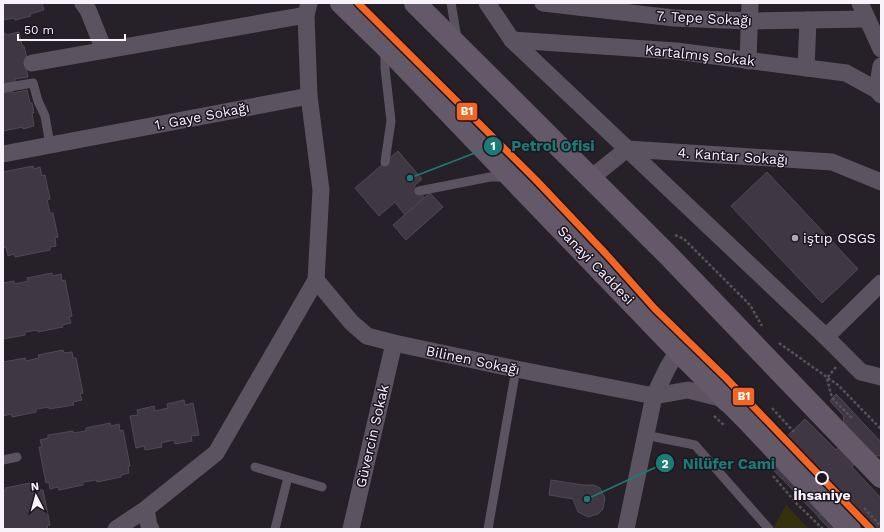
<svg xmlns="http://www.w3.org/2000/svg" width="884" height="532" viewBox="0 0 884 532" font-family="'Work Sans',sans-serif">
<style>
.green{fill:#35310d}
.building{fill:#3f3742;stroke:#4f4a51}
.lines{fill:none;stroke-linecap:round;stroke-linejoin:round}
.path{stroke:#56515a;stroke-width:2.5;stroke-dasharray:3 2;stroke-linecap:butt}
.lane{stroke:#5b5460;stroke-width:9}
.street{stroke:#5b5460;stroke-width:17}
.highway{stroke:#635969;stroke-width:22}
.metro-1-casing{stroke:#1d1522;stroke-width:10}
.metro-1{stroke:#f26522;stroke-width:7}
.poi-dot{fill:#aea9b1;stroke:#1d1522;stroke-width:1.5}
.stop-dot{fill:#1d1522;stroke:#f8f2fb;stroke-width:2}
.labels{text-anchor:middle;stroke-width:3;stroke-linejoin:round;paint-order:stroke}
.street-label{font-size:14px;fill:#f8f2fb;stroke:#1d1522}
.poi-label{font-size:14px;fill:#f8f2fb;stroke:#1d1522;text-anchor:start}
.stop-label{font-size:14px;font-weight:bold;fill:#f8f2fb;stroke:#1d1522}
.leader{fill:none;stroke:#1b7c75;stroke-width:1.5}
.callout-dot{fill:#1b7c75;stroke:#1d1522;stroke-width:1.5}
.mark-label{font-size:12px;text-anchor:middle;font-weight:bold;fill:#fff}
.callout-label{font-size:15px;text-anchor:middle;font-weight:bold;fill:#1b7c75;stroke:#1d1522;stroke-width:3;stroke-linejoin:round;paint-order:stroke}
.line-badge{stroke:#1d1522;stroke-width:1.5}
.badge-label{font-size:11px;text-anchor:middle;font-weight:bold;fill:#fff}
</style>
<rect width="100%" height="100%" fill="#262128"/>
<!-- green -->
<polygon class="green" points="786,505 809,529 773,529"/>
<!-- building -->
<g class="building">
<polygon points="3,3 42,3 44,10 30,14 31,16 15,20 14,18 3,20"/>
<polygon points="19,32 22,46 24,46 28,62 25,63 28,77 15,79 15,82 6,84 5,81 3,82 3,33 5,33 6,35"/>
<polygon points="27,90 30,103 32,103 34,113 32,113 34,126 23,129 23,127 3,131 3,93 12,91 13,93"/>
<polygon points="398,151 422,179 414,186 425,198 405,215 395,202 379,216 355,188"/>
<polygon points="33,166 34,169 40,167 42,176 45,175 50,199 47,200 50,213 53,213 58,237 55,238 56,246 50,247 50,250 15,257 14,254 8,256 6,247 3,248 3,172"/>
<polygon points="767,172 858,269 822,303 731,206"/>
<polygon points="430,193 443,207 406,240 393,225"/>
<polygon points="52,273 53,276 61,274 62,281 65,280 72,316 69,317 71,323 62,325 63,327 38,332 38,330 25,332 25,335 3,339 3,283 14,281 15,284 28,281 27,278"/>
<polygon points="63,350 64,353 72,352 73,358 76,358 83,393 80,394 82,400 73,402 74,405 49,409 49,407 36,409 36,412 12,417 11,414 3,416 3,362 25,358 26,361 39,358 38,355"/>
<polygon points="836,394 850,409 843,415 830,401"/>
<polygon points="836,394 881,442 881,456 864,455 852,467 881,498 881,529 865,529 828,490 835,529 830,529 769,465 776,459 781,442 805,419 836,450 846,440 843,415 830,401"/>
<polygon points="184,400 185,405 193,403 199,435 191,436 192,441 175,444 174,440 161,443 162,447 145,450 144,446 136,448 130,416 138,415 137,410 154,406 155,411 168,408 167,404"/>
<polygon points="110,423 111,426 119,424 120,431 123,430 130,466 128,466 129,473 121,475 121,477 97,482 96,480 83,482 83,485 59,490 58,487 50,489 49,482 46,483 39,447 42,447 40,440 48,438 48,435 73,431 73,433 86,431 86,428"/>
<polygon points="776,459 789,473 782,479 769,465"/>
<polygon points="551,480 583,485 594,485 600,488 605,498 603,509 598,514 588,517 578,512 573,499 549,495"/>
<polygon points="30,483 30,485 39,484 40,490 43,490 50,525 47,526 48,529 3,529 3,491 6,490 5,488"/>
<polygon points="825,510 835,529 830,529 818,517"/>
</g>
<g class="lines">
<!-- path -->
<g class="path">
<polyline points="675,235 684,239 750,305 762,326"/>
<polyline points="779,343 838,385 881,429"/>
<polyline points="836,367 827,378 832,398 852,418"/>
<polyline points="772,408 794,432"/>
<polyline points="714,416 725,426"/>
<polyline points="773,476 797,504 823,529"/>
<polyline points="864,508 881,526"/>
</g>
<!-- lane -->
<g class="lane">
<polyline points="451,3 457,38"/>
<polyline points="385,49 385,68 391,121 385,162"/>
<polyline points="3,88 33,83 38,101 45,116 50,145"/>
<polyline points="419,191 490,177 508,177"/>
<polyline points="645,435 695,445 769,529"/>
<polyline points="3,460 17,457"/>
<polyline points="255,467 322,487"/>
<polyline points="275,529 288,477"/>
<polyline points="488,529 516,369"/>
</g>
<!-- street -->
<g class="street">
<polyline points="83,3 88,10 104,50"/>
<polyline points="487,3 512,40 826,337"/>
<polyline points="543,3 674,18 750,21 867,19"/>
<polyline points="860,3 881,49"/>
<polyline points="512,40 676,51 846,73 877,90 881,95"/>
<polyline points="748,61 750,3"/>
<polyline points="32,63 306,15"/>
<polyline points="806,68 808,20"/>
<polyline points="877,90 881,66"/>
<polyline points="3,154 309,96 306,15 309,3"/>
<polyline points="591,178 627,149 832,162 881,182"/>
<polyline points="316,280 351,322 367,336 394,343 516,369 654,396 688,390 720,398 727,404"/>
<polyline points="881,283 826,337 861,372 881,377"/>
<polyline points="146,509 149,526 151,529"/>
<polyline points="116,529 146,509 216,453 316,280 321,190 309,96"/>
<polyline points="351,529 394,343"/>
<polyline points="626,529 654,396 668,367 678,351"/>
</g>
<!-- highway -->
<g class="highway">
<polyline points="341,3 385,46 678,351 745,418 850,529"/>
<polyline points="415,3 666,253 881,477"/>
</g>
<!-- metro-1 casing -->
<g class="metro-1-casing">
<polyline id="metro-1" points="358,3 536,180 606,254 655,309 726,378 871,529"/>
</g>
<!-- metro-1 -->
<use href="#metro-1" class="metro-1"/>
</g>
<!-- markers -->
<circle class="poi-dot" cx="795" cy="238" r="4"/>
<circle class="stop-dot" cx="822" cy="478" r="6"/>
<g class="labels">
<!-- street labels -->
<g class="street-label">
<text transform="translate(704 18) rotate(3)" y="5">7. Tepe Sokağı</text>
<text transform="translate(700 55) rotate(6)" y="5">Kartalmış Sokak</text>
<text transform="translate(202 116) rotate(-11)" y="5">1. Gaye Sokağı</text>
<text transform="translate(733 156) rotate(4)" y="5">4. Kantar Sokağı</text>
<text transform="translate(596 265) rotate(46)" y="5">Sanayi Caddesi</text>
<text transform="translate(473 360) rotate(12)" y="5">Bilinen Sokağı</text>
<text transform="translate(372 436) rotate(-77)" y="5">Güvercin Sokak</text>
</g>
<!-- poi labels -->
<g class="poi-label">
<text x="803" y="243">iştıp OSGS</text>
</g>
<!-- stop labels -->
<g class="stop-label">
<text x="822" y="500">İhsaniye</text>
</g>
</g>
<!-- callouts -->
<path class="leader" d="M410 178L493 146M587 499L665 463"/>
<g class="callout-dot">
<circle cx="410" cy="178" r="4"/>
<circle cx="587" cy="499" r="4"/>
<circle cx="493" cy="146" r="10"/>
<circle cx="665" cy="463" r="10"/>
</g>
<g class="mark-label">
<text x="493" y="150">1</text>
<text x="665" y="468">2</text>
</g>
<g class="callout-label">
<text x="553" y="151">Petrol Ofisi</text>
<text x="729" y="469">Nilüfer Cami</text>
</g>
<g class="line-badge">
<rect x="456" y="102" width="22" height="19" rx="4" fill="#f26522"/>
<rect x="732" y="387" width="23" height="19" rx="4" fill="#f26522"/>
</g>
<g class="badge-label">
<text x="467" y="115">B1</text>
<text x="744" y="400">B1</text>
</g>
<!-- border -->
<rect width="884" height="532" fill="none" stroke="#f8f2fb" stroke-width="8"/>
<!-- north arrow -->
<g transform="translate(36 496) rotate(354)" stroke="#1d1522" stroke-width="3" paint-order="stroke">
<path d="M0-3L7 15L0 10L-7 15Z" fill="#f8f2fb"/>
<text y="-6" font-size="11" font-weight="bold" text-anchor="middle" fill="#f8f2fb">N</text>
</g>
<!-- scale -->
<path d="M18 34v6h107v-6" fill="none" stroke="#f8f2fb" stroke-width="2"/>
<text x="24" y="34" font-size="12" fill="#f8f2fb" stroke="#1d1522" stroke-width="3" paint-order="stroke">50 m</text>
</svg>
